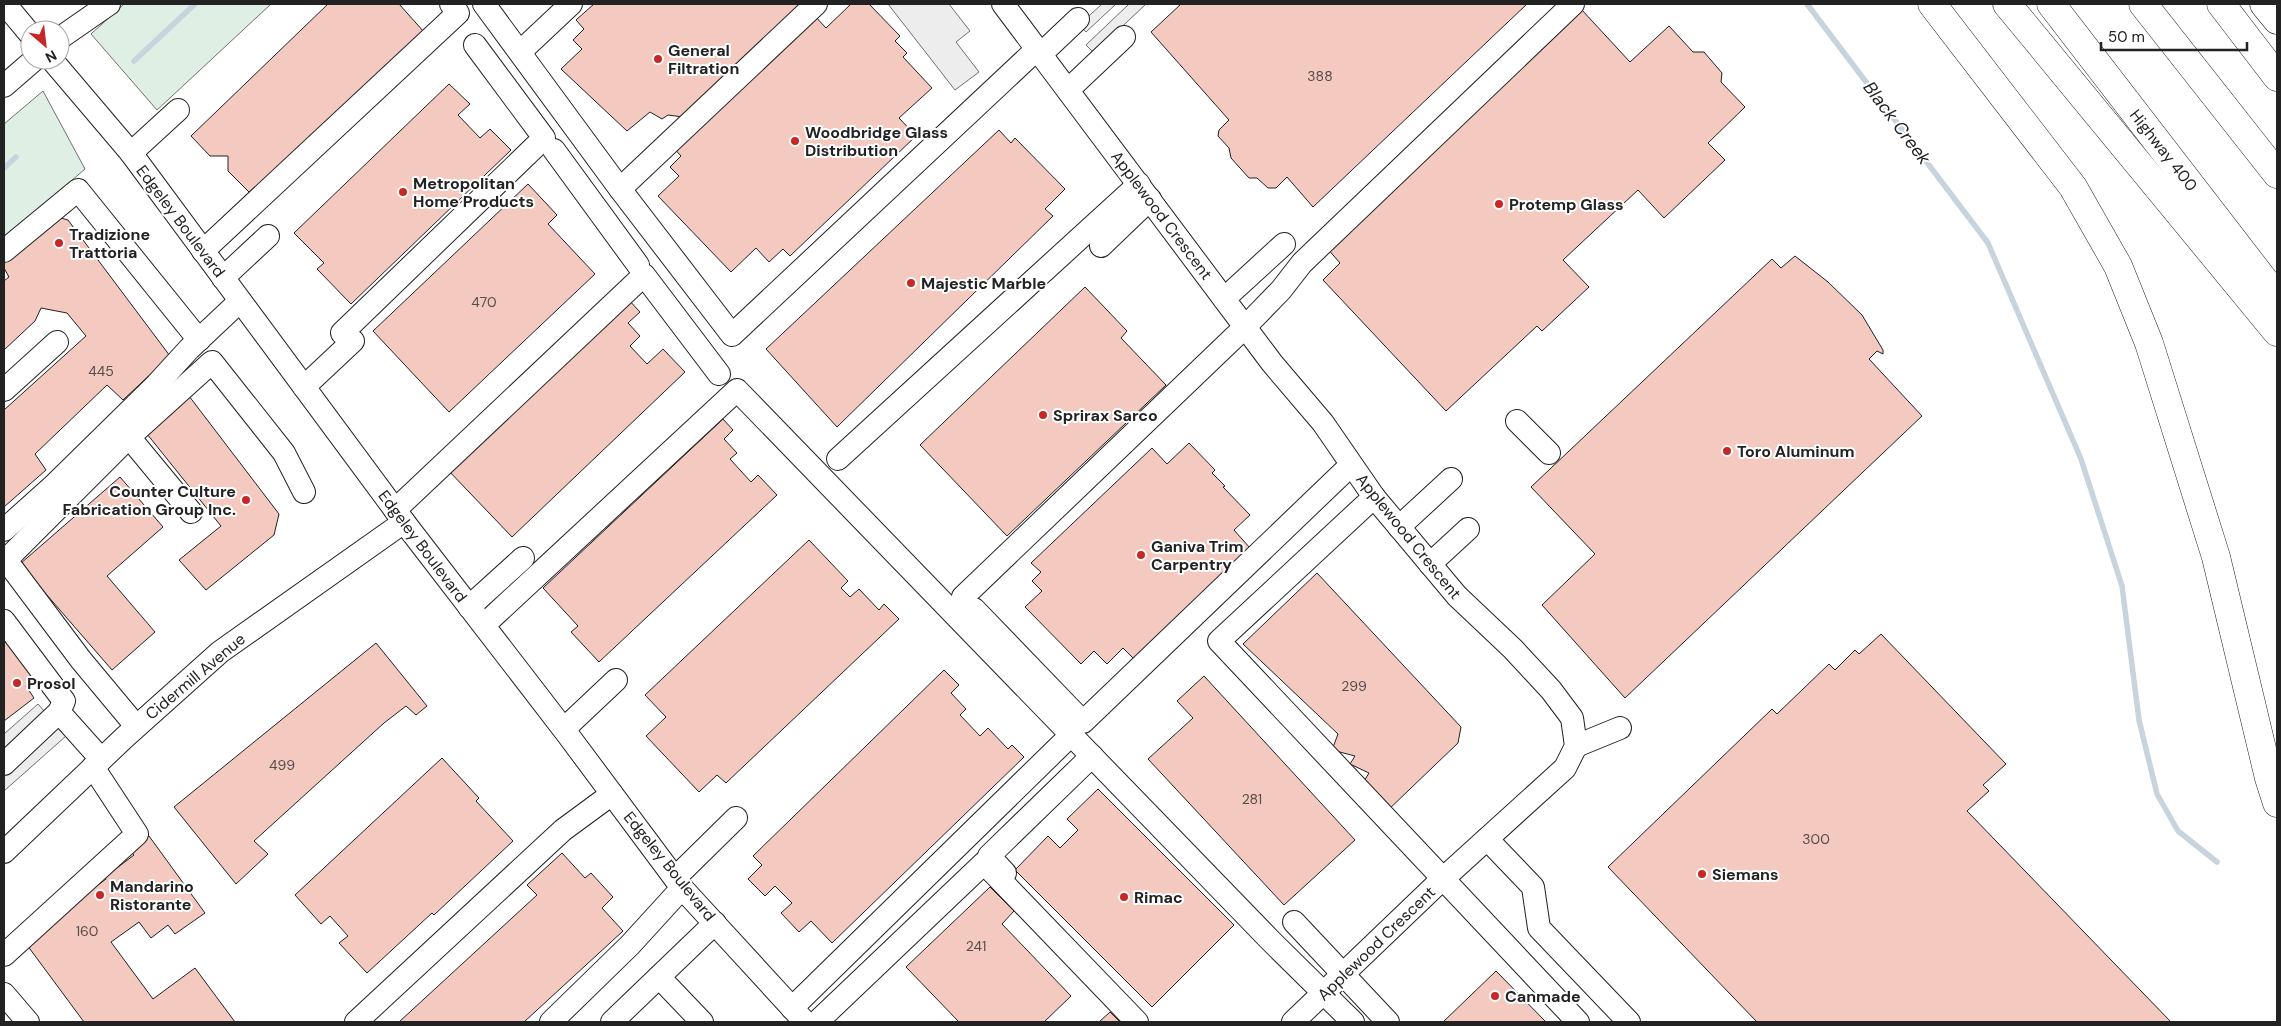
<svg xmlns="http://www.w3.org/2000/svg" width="2281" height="1026" viewBox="0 0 2281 1026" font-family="'DM Sans',sans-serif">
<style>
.green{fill:#e0efe3;stroke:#6f6f6f}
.parking{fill:#ededed;stroke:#6f6f6f}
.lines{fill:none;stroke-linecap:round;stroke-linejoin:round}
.stream{stroke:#c7d3dd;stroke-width:5.5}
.building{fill:#f3c9c0;stroke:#222}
.minor-casing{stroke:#222;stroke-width:24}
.highway-casing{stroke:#222;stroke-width:29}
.minor{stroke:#fff;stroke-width:22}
.highway{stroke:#fff;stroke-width:28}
.poi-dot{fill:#c62828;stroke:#fff;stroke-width:2}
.labels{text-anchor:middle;stroke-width:4;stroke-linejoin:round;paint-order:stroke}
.number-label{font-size:14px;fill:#564c4a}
.poi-label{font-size:16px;font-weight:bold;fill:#222;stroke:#fff;text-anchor:start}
.street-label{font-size:16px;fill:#222;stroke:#fff}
.water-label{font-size:18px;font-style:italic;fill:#222;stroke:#fff}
</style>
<rect width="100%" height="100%" fill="#fff"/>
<!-- green -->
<g class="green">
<polygon points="124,4 271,4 157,110 91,34"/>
<polygon points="43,91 85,169 4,239 4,124"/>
</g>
<!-- parking -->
<g class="parking">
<polygon points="888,4 949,4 970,31 956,42 979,72 955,90"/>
<polygon points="1102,4 1116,4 1086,32 1079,25"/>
<polygon points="1129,4 1146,4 1094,53 1086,45"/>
<polygon points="38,704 66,736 4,791 4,734"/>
</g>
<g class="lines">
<!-- stream -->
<g class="stream">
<polyline points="1807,4 1988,243 2081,459 2122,586 2139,720 2157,794 2178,831 2217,862"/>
<polyline points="134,61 195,4"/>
<polyline points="4,168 16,157"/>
</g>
</g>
<!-- building -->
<g class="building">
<polygon points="328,4 399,4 424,32 251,194 228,171 228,156 210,156 191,136"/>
<polygon points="594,4 801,4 683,117 668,115 662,119 650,112 627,131 561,69 582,49 573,40 584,29 576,20"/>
<polygon points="851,4 869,4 900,36 895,41 907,53 903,57 932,88 899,118 916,136 790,256 783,249 769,262 756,248 731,272 658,196 679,176 670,167 681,156 673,147 813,14 826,28"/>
<polygon points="1181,4 1527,4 1313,207 1287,177 1276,188 1268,188 1257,178 1249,178 1231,158 1229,148 1218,136 1219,130 1229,120 1151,32"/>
<polygon points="1581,9 1630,62 1669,26 1693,52 1704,52 1722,73 1721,82 1745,107 1708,143 1725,160 1664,218 1638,190 1563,260 1589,287 1542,331 1537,326 1446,411 1323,280 1340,263 1327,248"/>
<polygon points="449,84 470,104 458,115 480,138 490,129 511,150 351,304 317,269 324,263 294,233"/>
<polygon points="999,130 1011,143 1015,138 1065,189 1045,209 1053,216 837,427 766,349"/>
<polygon points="528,184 557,215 548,224 595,274 449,412 373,331"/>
<polygon points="54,216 68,220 170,356 123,400 107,385 35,454 46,470 4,507 4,410 86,336 67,313 41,308 35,321 4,350 4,281 9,277 4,268 4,259"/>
<polygon points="1795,256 1828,282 1862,315 1883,350 1883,354 1877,351 1869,359 1922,416 1625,698 1542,605 1595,554 1531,487 1772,259 1781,268"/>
<polygon points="1085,287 1127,331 1121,338 1166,385 1007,536 920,445"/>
<polygon points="627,298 640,312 628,323 640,336 630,346 647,364 663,349 685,372 512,537 447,469"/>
<polygon points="189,396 279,514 274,535 206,590 179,560 221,526 147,434"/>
<polygon points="723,419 733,430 724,439 737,453 730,459 751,482 758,475 777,495 599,662 571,632 578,626 543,588"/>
<polygon points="1189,443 1215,470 1212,473 1225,486 1223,487 1250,515 1234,530 1250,548 1134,659 1123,648 1107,664 1094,651 1081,664 1025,607 1042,591 1032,581 1041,572 1031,563 1152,448 1167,464"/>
<polygon points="120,477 163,527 107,576 155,632 112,670 20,564"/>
<polygon points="809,540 848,581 841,588 850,597 859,589 879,610 884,604 899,619 726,783 717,775 699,792 646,736 666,717 645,695"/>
<polygon points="1317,573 1461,727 1458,743 1386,812 1361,786 1369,773 1350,764 1355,756 1332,750 1338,734 1243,644"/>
<polygon points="1881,634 2006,764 1983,785 1989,791 1967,811 2171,1022 1757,1022 1608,867 1772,709 1777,714 1829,664 1835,670 1855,650 1859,654"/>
<polygon points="4,639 34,679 26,686 34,698 4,721"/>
<polygon points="376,643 427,706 416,715 406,706 384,723 254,841 268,854 236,884 174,807"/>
<polygon points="944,670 959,685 951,693 966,709 960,715 980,736 988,728 1008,749 1012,745 1024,757 832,943 811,921 799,932 781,913 792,903 775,886 765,896 748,879 762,865 753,856"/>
<polygon points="1204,676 1355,840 1284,905 1148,759 1193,718 1177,701"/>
<polygon points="442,758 479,798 476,801 513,841 434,915 432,913 367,973 339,943 348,936 330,916 321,924 295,895"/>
<polygon points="1098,789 1234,925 1152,1007 1015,870 1048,836 1060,848 1078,830 1067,819"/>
<polygon points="149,836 205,913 175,934 168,925 151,938 139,922 111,942 153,999 195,968 235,1022 84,1022 27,945 52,927 50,924 80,901 79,899 106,879 105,877 134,855 129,850"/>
<polygon points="562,853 585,878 591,873 613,897 602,908 623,931 524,1022 399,1022 537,895 527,885"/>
<polygon points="990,887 1014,911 1002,924 1071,996 1044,1022 959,1022 906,967"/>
<polygon points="1496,971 1546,1022 1443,1022"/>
<polygon points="1110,1012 1120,1022 1099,1022"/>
</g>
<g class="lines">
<!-- minor casing -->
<g class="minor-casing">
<g id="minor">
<polyline points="5,4 30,34"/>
<polyline points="484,4 620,189 732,335 1037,49"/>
<polyline points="1003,4 1272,363 1323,423 1374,497 1457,596 1513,649 1551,690 1572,718 1576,746 1565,768 1434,887 1293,1022"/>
<polyline points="60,38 109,4"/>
<polyline points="520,52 571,4"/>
<polyline points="1041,54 1078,19"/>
<polyline points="52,60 131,153 404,522 568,735 682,888 805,1022"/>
<polyline points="4,86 34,60"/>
<polyline points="1068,90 1124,37"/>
<polyline points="554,150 638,265"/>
<polyline points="131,153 178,110"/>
<polyline points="620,189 816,4"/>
<polyline points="1101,246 1150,199"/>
<polyline points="4,251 78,190 199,340"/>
<polyline points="203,251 458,13 451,4"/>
<polyline points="223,278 268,236"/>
<polyline points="1224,299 1284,244"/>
<polyline points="342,333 544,138 475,45"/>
<polyline points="304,387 353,341"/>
<polyline points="4,390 57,342"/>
<polyline points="1517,421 1549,453"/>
<polyline points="129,437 191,512"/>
<polyline points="838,459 1139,184"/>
<polyline points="1374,497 1219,641 1578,1022"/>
<polyline points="395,510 644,275 719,374"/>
<polyline points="1399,527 1451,479"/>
<polyline points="4,530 52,487 157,384 189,349 240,301"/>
<polyline points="1430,564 1468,529"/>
<polyline points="963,597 1245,327 1281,290 1302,263 1573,4"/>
<polyline points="469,607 523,558"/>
<polyline points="974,609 1083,722 1351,465"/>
<polyline points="4,621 64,701 59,712 4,764"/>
<polyline points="484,625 737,390 1271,941 1353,1022"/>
<polyline points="59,712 101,759"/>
<polyline points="136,726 81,660 6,560 129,437 212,362 284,453 304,492"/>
<polyline points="564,729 616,680"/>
<polyline points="1576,746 1620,728"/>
<polyline points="1487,839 1533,887 1539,928 1629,1022"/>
<polyline points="4,852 125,737 220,652 404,522"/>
<polyline points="1005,873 989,856 1092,756"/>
<polyline points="675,878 736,818"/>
<polyline points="1294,922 1388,1022"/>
<polyline points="4,955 137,834 93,767"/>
<polyline points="659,977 702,1022"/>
<polyline points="4,994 28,1022"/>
<polyline points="792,1008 1071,735"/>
<polyline points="356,1022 563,830 612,794"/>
<polyline points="551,1022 630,945 682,888"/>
<polyline points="612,1022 715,923"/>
<polyline points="817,1022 984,863 1137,1022"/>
</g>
</g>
<!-- highway casing -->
<g class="highway-casing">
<g id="highway">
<polyline points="1932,4 2073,187 2118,266 2149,343 2216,557 2269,778 2277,803"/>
<polyline points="2007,4 2277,332"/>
<polyline points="2051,4 2277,297"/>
<polyline points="2143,4 2277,174"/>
<polyline points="2221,4 2277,77"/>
<polyline points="2264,4 2277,20"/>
</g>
</g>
<!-- minor -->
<use href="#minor" class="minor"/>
<!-- highway -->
<use href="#highway" class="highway"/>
</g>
<!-- markers -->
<g class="poi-dot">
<circle cx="658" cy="59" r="5"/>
<circle cx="795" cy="141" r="5"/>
<circle cx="403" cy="192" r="5"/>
<circle cx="1499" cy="204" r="5"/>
<circle cx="59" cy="243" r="5"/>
<circle cx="911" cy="283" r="5"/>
<circle cx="1043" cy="415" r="5"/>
<circle cx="1727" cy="451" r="5"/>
<circle cx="246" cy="500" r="5"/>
<circle cx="1141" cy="555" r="5"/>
<circle cx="17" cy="683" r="5"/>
<circle cx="1702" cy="874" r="5"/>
<circle cx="100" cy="895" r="5"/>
<circle cx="1124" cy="897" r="5"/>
<circle cx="1495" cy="996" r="5"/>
</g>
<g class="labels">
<!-- number labels -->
<g class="number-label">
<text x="1320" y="81">388</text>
<text x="484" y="307">470</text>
<text x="101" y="376">445</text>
<text x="1354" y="691">299</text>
<text x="282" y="770">499</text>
<text x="1252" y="804">281</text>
<text x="1816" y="844">300</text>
<text x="87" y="936">160</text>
<text x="976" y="951">241</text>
</g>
<!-- poi labels -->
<g class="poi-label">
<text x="668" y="56">General<tspan x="668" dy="18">Filtration</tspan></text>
<text x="805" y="138">Woodbridge Glass<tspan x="805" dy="18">Distribution</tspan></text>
<text x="413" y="189">Metropolitan<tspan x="413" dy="18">Home Products</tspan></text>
<text x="1509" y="210">Protemp Glass</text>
<text x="69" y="240">Tradizione<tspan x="69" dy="18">Trattoria</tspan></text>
<text x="921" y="289">Majestic Marble</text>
<text x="1053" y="421">Sprirax Sarco</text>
<text x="1737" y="457">Toro Aluminum</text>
<text x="236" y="497" text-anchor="end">Counter Culture<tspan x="236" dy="18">Fabrication Group Inc.</tspan></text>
<text x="1151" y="552">Ganiva Trim<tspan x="1151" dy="18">Carpentry</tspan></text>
<text x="27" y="689">Prosol</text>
<text x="1712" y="880">Siemans</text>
<text x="110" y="892">Mandarino<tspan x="110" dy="18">Ristorante</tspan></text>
<text x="1134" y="903">Rimac</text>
<text x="1505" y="1002">Canmade</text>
</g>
<!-- street labels -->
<g class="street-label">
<text transform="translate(2164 150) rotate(52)" y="6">Highway 400</text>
<text transform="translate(1162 215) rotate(53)" y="6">Applewood Crescent</text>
<text transform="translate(181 221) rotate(53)" y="6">Edgeley Boulevard</text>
<text transform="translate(1409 536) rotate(51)" y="6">Applewood Crescent</text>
<text transform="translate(423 546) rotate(53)" y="6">Edgeley Boulevard</text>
<text transform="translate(195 676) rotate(-40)" y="6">Cidermill Avenue</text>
<text transform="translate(670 866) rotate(51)" y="6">Edgeley Boulevard</text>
<text transform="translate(1376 943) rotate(-44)" y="6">Applewood Crescent</text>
</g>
<!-- water labels -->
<g class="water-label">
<text transform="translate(1897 123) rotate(53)" y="6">Black Creek</text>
</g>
</g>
<!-- border -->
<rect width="2281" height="1026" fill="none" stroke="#222222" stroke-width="10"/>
<!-- north arrow -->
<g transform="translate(45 45) rotate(152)"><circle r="24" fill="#ffffff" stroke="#a7a7a7"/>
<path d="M0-4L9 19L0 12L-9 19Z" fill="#c62828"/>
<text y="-8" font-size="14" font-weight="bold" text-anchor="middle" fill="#222222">N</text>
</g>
<!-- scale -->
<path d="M2101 42v8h146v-8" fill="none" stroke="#222222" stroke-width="2.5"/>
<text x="2108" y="42" font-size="15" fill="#222222" stroke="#ffffff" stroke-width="4" paint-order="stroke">50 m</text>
</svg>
